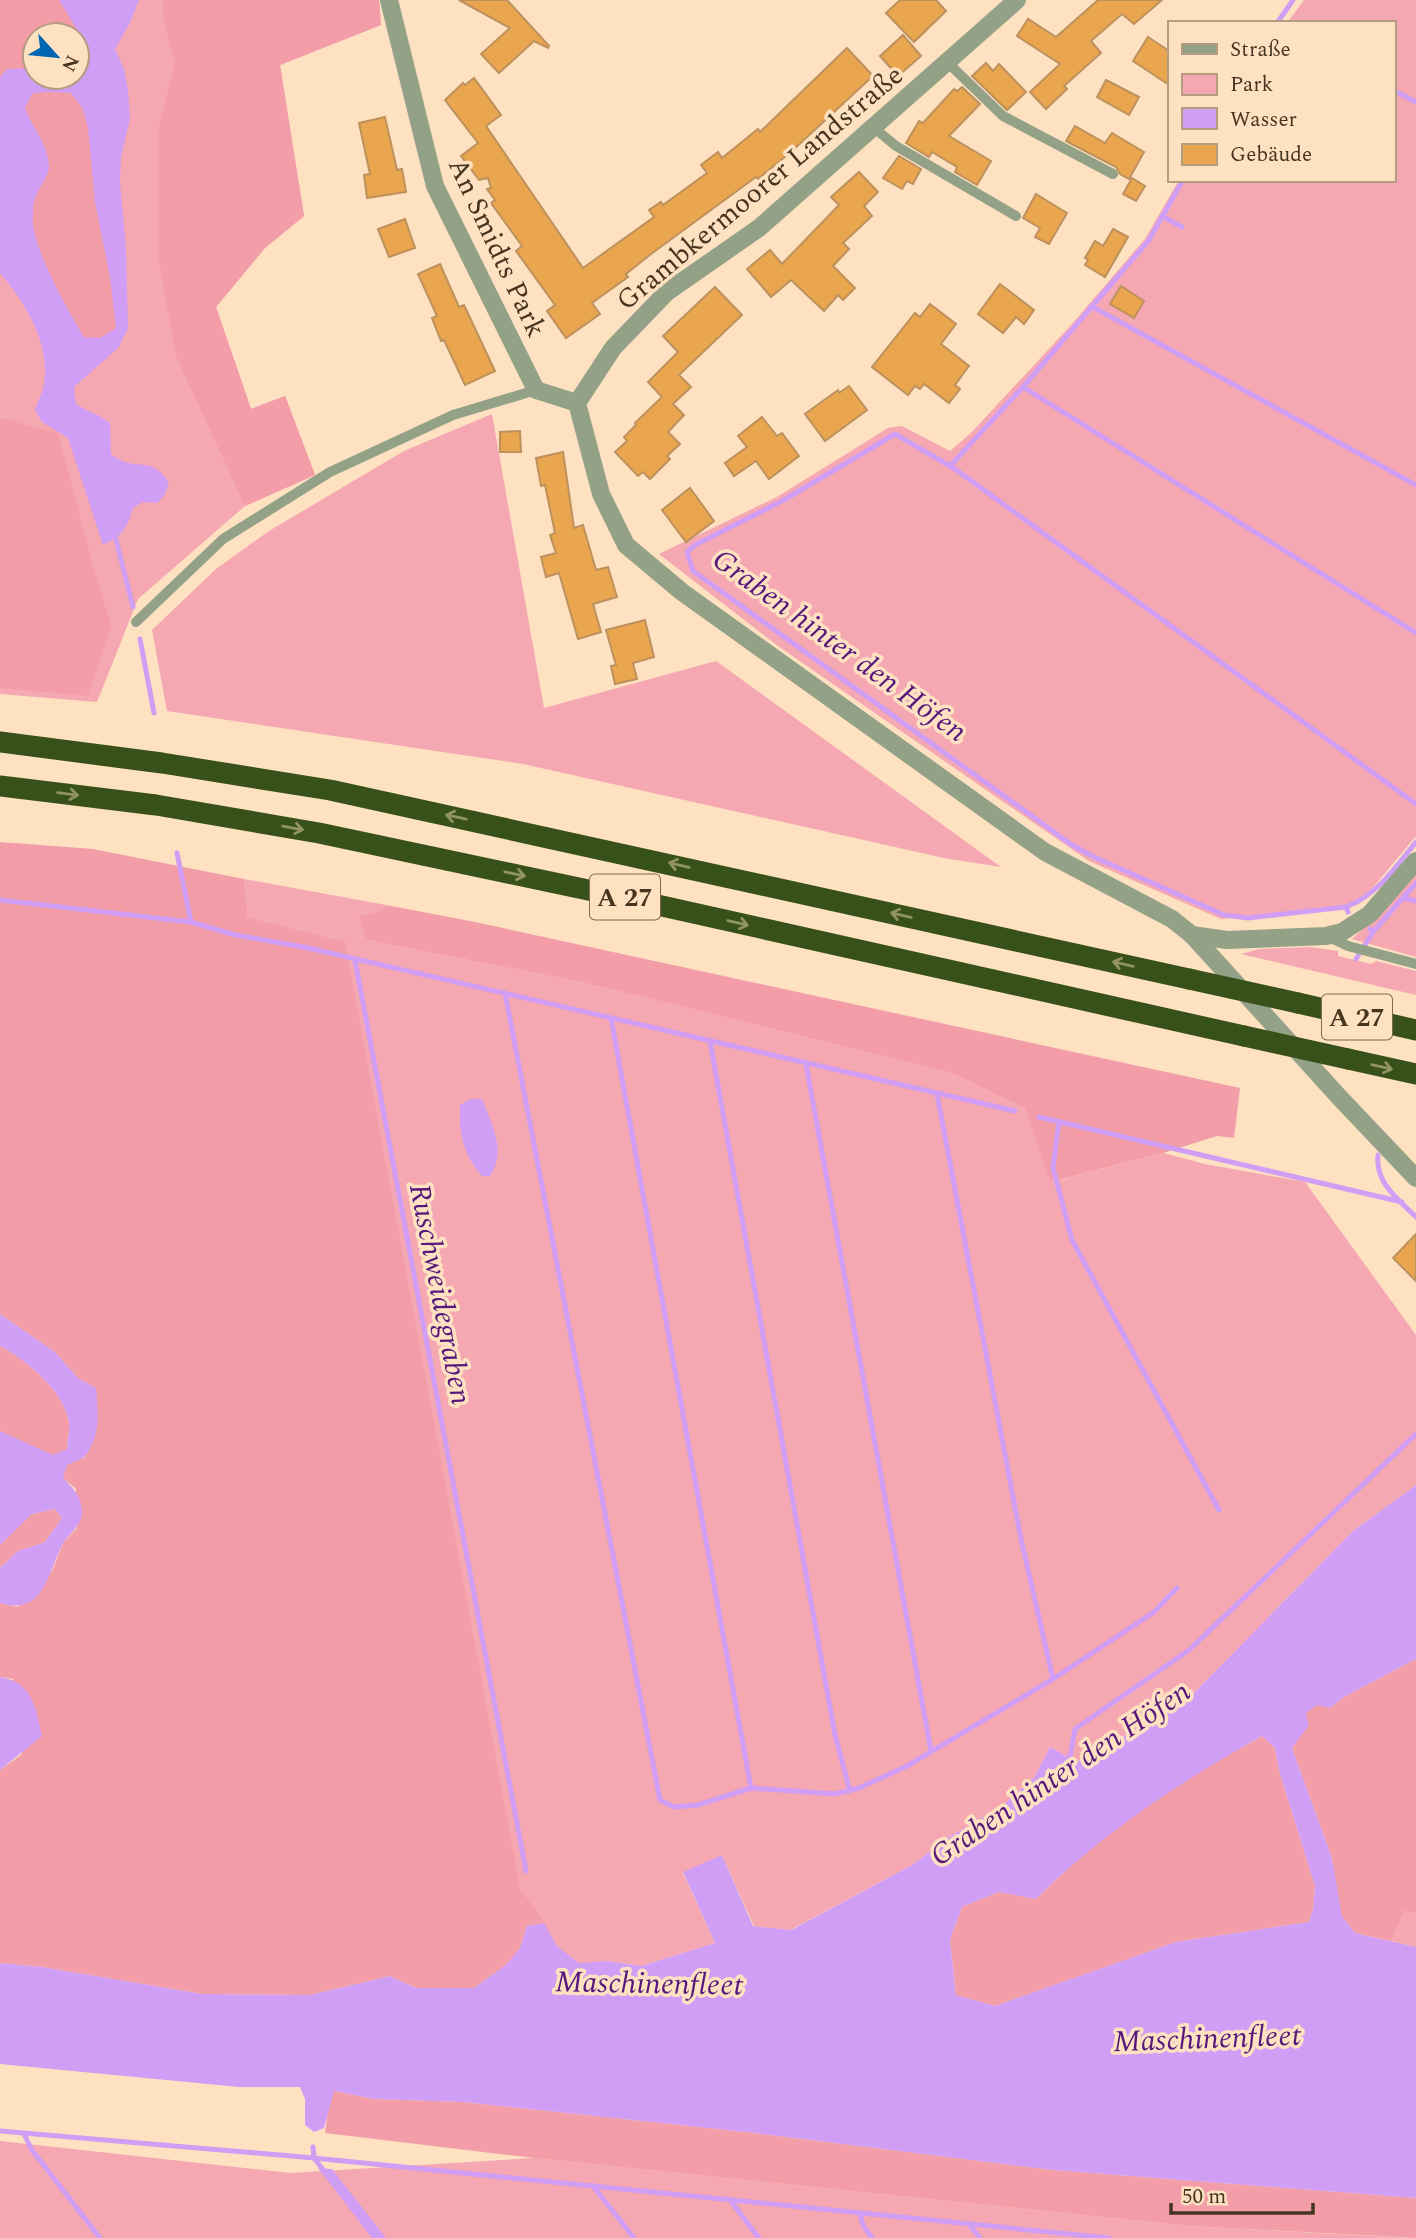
<svg xmlns="http://www.w3.org/2000/svg" width="1416" height="2238" viewBox="0 0 1416 2238" font-family="Spectral,serif">
<style>
.green{fill:#f5a7b2;fill-rule:evenodd}
.forest{fill:#f39da9}
.water{fill:#d09ef4;fill-rule:evenodd}
.lines{fill:none;stroke-linecap:round;stroke-linejoin:round}
.stream{stroke:#d09ef4;stroke-width:5}
.building{fill:#eaa64f;stroke:#bd915d;stroke-width:2}
.service{stroke:#93a187;stroke-width:10}
.minor{stroke:#93a187;stroke-width:18}
.motorway{stroke:#38511a;stroke-width:21}
.motorway-bridge{stroke:#38511a;stroke-width:21}
.oneway{stroke:#919265}
.labels{text-anchor:middle;stroke-width:7;stroke-linejoin:round;paint-order:stroke}
.shield{fill:#fde1c1;stroke:#7e6950;stroke-width:2}
.shield-label{font-size:26px;font-weight:bold;fill:#47351f}
.street-label{font-size:28px;fill:#47351f;stroke:#fde1c1}
.water-label{font-size:30px;font-style:italic;fill:#58177b;stroke:#fde1c1}
</style>
<rect width="100%" height="100%" fill="#fde1c1"/>
<!-- green -->
<g class="green">
<path d="M0,0H379L381,25L280,65L304,216L265,248L216,307L251,409L285,396L315,475L245,506L138,599L97,702L0,694ZM35,35H77V77H35Z"/>
<polygon points="1304,0 1416,0 1416,836 1359,904 1221,919 1089,861 778,646 659,554 777,497 888,428 902,426 950,451 970,434 1072,324 1145,239 1179,180 1393,180 1393,23 1287,23"/>
<polygon points="492,414 544,708 716,661 1001,867 944,858 523,764 167,711 152,630 216,569 269,531 404,451"/>
<polygon points="1416,870 1416,957 1352,939 1386,908"/>
<polygon points="244,879 386,905 367,940 585,983 951,1073 1024,1108 1052,1182 1163,1153 1205,1164 1305,1182 1416,1335 1416,1485 1353,1531 1183,1704 1076,1762 1050,1747 1034,1778 1001,1807 949,1837 912,1865 790,1930 754,1926 722,1855 683,1873 715,1943 641,1966 609,1961 579,1964 557,1946 520,1888 248,918"/>
<polygon points="1311,947 1338,951 1338,956 1371,964 1376,961 1416,971 1416,995 1241,954 1259,949"/>
<polygon points="1405,1911 1416,1914 1416,1947 1391,1941"/>
<polygon points="0,2141 291,2173 534,2158 1189,2226 1411,2238 0,2238"/>
</g>
<!-- forest -->
<g class="forest">
<polygon points="0,0 59,0 79,31 83,49 77,58 77,35 35,35 35,68 8,69 0,77"/>
<polygon points="163,0 379,0 381,25 280,65 304,216 265,248 216,307 251,409 285,396 315,475 245,506 176,356 159,262 158,130 175,62 163,18"/>
<path d="M49,92L71,93L83,109L88,128L95,202L110,277L116,328L100,338L84,337C69,312 29,243 33,215C33,210 33,204 35,199C38,188 50,176 49,165C47,142 31,128 25,107L33,93Z"/>
<polygon points="0,418 58,433 97,581 111,625 88,696 0,688"/>
<polygon points="0,842 93,849 244,879 248,918 345,942 520,1888 544,1923 527,1926 520,1948 507,1964 474,1988 416,1988 390,1976 310,1995 203,1994 42,1967 0,1963 0,1770 22,1754 13,1679 0,1677 0,1603 18,1607 52,1571 63,1543 77,1528 76,1489 63,1478 66,1465 85,1457 93,1443 96,1388 78,1378 55,1352 0,1314"/>
<polygon points="386,905 475,922 1240,1088 1234,1138 1217,1136 1163,1153 1051,1182 1024,1108 951,1073 585,983 367,940 359,916 382,911"/>
<path d="M0,1346C26,1360 64,1391 69,1422C70,1430 67,1441 67,1450L53,1456L0,1431Z"/>
<polygon points="55,1509 62,1518 45,1542 18,1551 0,1568 0,1545 32,1514"/>
<polygon points="1416,1659 1416,1914 1405,1911 1391,1941 1355,1933 1341,1915 1332,1858 1292,1748 1308,1725 1306,1713 1317,1704 1330,1708 1344,1697"/>
<path d="M1262,1736L1275,1748L1280,1774L1315,1886L1313,1909L1309,1922L1176,1942L995,2006L956,1995L950,1940L962,1907L999,1892L1036,1899C1080,1855 1130,1815 1183,1781C1209,1765 1236,1751 1262,1736Z"/>
<polygon points="334,2091 374,2099 463,2102 746,2132 1053,2170 1416,2198 1416,2238 1189,2226 534,2158 325,2133 328,2110"/>
</g>
<!-- water -->
<g class="water">
<path d="M59,0H139L130,23L115,49L124,69L128,89L130,119L121,157L120,182L126,248L128,329L118,348L74,387L76,404C88,412 99,414 110,423L111,454C135,474 151,453 169,483L164,496L157,503L143,502L133,508C127,529 123,535 103,545L68,438L42,422L35,410C37,403 41,396 43,389C53,348 26,303 0,273V77L7,69L35,68V77H77V58L83,49L78,31ZM49,92L71,93L83,109L88,128L95,202L110,277L116,328L100,338L84,337C69,312 29,243 33,215C33,210 33,204 35,199C38,188 50,176 49,165C47,140 32,129 25,107L33,93Z"/>
<path d="M471,1099H482C492,1125 507,1151 490,1176H482C463,1154 459,1134 460,1105Z"/>
<path d="M0,1314L55,1352L78,1378L96,1388C98,1409 101,1436 86,1455C82,1460 73,1462 67,1465L63,1478C72,1487 80,1494 82,1509C84,1525 69,1533 62,1545C54,1561 46,1593 31,1601C19,1608 12,1606 0,1603V1568L18,1551L45,1542L62,1518L55,1509L32,1514L0,1545V1431L53,1455L67,1449C67,1441 70,1430 69,1422C64,1391 26,1360 0,1346Z"/>
<path d="M1416,1485V1659L1344,1697L1330,1708L1317,1705L1306,1713L1309,1725L1292,1748L1332,1858L1342,1916L1355,1933L1416,1947V2198L1053,2170L746,2132L463,2102L374,2099L334,2091L324,2128L314,2132L305,2125V2099L300,2087H239L0,2064V1963L42,1967L203,1994L310,1995L390,1976L416,1988H474L507,1964L520,1948L527,1926L544,1923L557,1946L579,1963L609,1961L641,1966L715,1943L683,1872L722,1855L753,1926L791,1930L912,1865L949,1837L1001,1807L1034,1778L1050,1747L1077,1762L1183,1704L1353,1531ZM1262,1736L1275,1748L1280,1774L1315,1886L1313,1909L1309,1922L1176,1942L995,2006L956,1995L950,1940L962,1907L999,1892L1036,1899C1102,1833 1180,1782 1262,1736Z"/>
<path d="M0,1677C33,1682 36,1709 42,1736L0,1770Z"/>
<polygon points="318,2168 332,2169 386,2238 372,2238"/>
</g>
<g class="lines">
<!-- stream -->
<g class="stream">
<polyline points="1277,23 1293,0"/>
<polyline points="1393,90 1416,102"/>
<polyline points="1162,216 1182,227"/>
<polyline points="1091,306 1416,485"/>
<polyline points="1023,387 1416,633"/>
<polyline points="950,466 1023,387 1149,240 1183,180"/>
<polyline points="114,532 133,607"/>
<polyline points="140,639 154,713"/>
<polyline points="177,853 191,922 235,935 304,947 1015,1111"/>
<polyline points="1404,898 1416,901"/>
<polyline points="0,900 191,922"/>
<path d="M1346,907C1377,895 1395,868 1416,842"/>
<polyline points="1348,912 1346,907 1248,918 1224,915 1094,857 1072,845 693,571 687,552 695,545 784,500 895,434 955,469 1416,804"/>
<polyline points="1373,932 1416,883"/>
<polyline points="1356,959 1373,932 1370,929"/>
<polyline points="355,960 526,1871"/>
<polyline points="505,993 660,1800 674,1807 698,1805 751,1788 835,1794 859,1788 907,1766 1053,1679 1154,1612 1177,1588"/>
<polyline points="611,1018 751,1788"/>
<polyline points="710,1041 835,1735 850,1791"/>
<polyline points="806,1064 931,1751"/>
<polyline points="937,1094 1021,1539 1053,1679"/>
<polyline points="1039,1117 1402,1202"/>
<polyline points="1059,1121 1053,1168 1072,1240 1219,1510"/>
<path d="M1378,1155C1375,1183 1398,1199 1416,1217"/>
<polyline points="1069,1763 1075,1729 1189,1650 1416,1434"/>
<polyline points="0,2131 314,2158 1109,2238"/>
<polyline points="24,2134 32,2150 100,2238"/>
<polyline points="313,2147 314,2158 325,2172"/>
<polyline points="593,2186 634,2238"/>
<polyline points="730,2200 759,2238"/>
<polyline points="860,2213 863,2225 872,2238"/>
<polyline points="969,2224 980,2238"/>
</g>
</g>
<!-- building -->
<g class="building">
<polygon points="459,0 507,0 549,46 548,48 534,41 499,73 481,54 510,28"/>
<polygon points="900,0 936,0 946,11 914,42 886,13"/>
<polygon points="1098,0 1162,0 1134,24 1122,14 1091,41 1101,53 1064,86 1067,89 1046,109 1030,92 1060,64 1017,36 1028,19 1056,37"/>
<polygon points="903,35 921,56 898,76 880,56"/>
<polygon points="1148,37 1169,51 1169,85 1133,61"/>
<polygon points="847,48 873,76 792,151 758,179 756,177 651,254 626,274 628,277 592,303 600,314 566,338 547,311 555,305 516,251 522,246 491,203 495,200 487,189 491,188 488,178 479,180 461,156 478,143 445,100 463,83 465,85 474,78 501,115 486,126 583,268 654,217 649,210 661,202 663,205 707,173 701,165 718,152 722,158 758,129 760,132"/>
<polygon points="986,63 993,71 999,64 1026,92 1007,110 972,76"/>
<polygon points="1106,80 1139,97 1129,115 1097,97"/>
<polygon points="962,87 980,104 949,136 991,161 977,185 955,172 957,167 932,152 929,157 906,143 919,121 923,123 954,89 957,91"/>
<polygon points="385,117 397,170 402,169 406,192 367,198 364,175 370,174 359,123"/>
<polygon points="1075,126 1105,143 1112,133 1144,152 1129,179 1120,174 1116,167 1066,141"/>
<polygon points="899,156 921,169 913,184 907,181 902,189 883,178"/>
<polygon points="859,172 878,192 864,206 872,216 843,243 849,249 833,266 855,288 843,300 838,295 824,311 791,280 771,297 747,269 770,250 782,264 839,205 831,197"/>
<polygon points="1132,178 1145,186 1136,201 1123,194"/>
<polygon points="1036,194 1067,213 1049,244 1035,237 1040,228 1023,218"/>
<polygon points="405,219 415,248 389,257 378,229"/>
<polygon points="1113,229 1128,237 1105,277 1085,265 1088,260 1085,258 1095,241 1103,246"/>
<polygon points="440,264 459,307 464,305 495,371 465,385 444,340 441,341 432,318 437,316 418,274"/>
<polygon points="1000,284 1034,310 1024,324 1016,317 1003,333 978,314"/>
<polygon points="1121,286 1144,301 1134,318 1110,304"/>
<polygon points="715,287 742,315 679,375 691,387 673,404 684,415 668,432 680,444 667,456 670,459 650,479 643,472 638,476 615,452 627,441 624,437 636,425 635,423 662,397 648,382 678,352 663,336"/>
<polygon points="930,304 956,324 941,344 969,366 955,385 960,389 949,403 924,384 920,389 915,386 908,395 872,367 915,313 920,317"/>
<polygon points="849,386 867,410 825,441 805,414 838,390 839,393"/>
<polygon points="762,417 777,436 782,433 799,456 769,479 756,461 734,476 725,463 747,447 738,436"/>
<polygon points="520,431 521,452 500,452 500,432"/>
<polygon points="563,452 574,528 583,525 596,570 608,567 617,597 593,604 601,632 578,639 559,573 546,577 541,557 556,553 550,535 555,533 545,485 541,486 536,458"/>
<polygon points="690,488 714,521 686,542 662,510"/>
<polygon points="645,620 654,657 633,663 637,679 615,684 611,666 616,665 606,630"/>
<polygon points="1416,1234 1416,1281 1393,1258"/>
</g>
<g class="lines">
<!-- service -->
<g class="service">
<polyline points="947,62 1003,116 1113,174"/>
<polyline points="873,127 896,146 1016,216"/>
<polyline points="136,622 223,539 330,472 453,415 536,390"/>
<polyline points="1327,936 1348,946 1416,964"/>
</g>
<!-- minor -->
<g class="minor">
<polyline points="389,0 435,186 536,390 577,403"/>
<polyline points="1017,0 759,228 667,292 613,348 577,403 601,494 626,545 682,592 1045,852 1172,919 1192,935 1340,1098 1416,1178"/>
<polyline points="1192,935 1227,940 1326,936 1342,932 1370,914 1416,861"/>
</g>
<!-- motorway -->
<g class="motorway">
<polyline points="0,742 162,763 330,790 1189,979"/>
<polyline points="0,786 156,805 319,833 626,898 1244,1036"/>
<polyline points="1298,1003 1416,1030"/>
<polyline points="1348,1059 1416,1074"/>
</g>
<!-- motorway-bridge -->
<g class="motorway-bridge">
<polyline points="1189,979 1298,1003"/>
<polyline points="1244,1036 1348,1059"/>
</g>
</g>
<!-- one-way arrows -->
<defs><path id="oneway-shaft" d="M-6 0H5M1.5-3L5.5 0L1.5 3" fill="none" stroke-width="1.6" stroke-linecap="round" stroke-linejoin="round" transform="scale(1.75)"/></defs>
<g class="oneway">
<use href="#oneway-shaft" transform="translate(68 794) rotate(7)"/>
<use href="#oneway-shaft" transform="translate(456 817) rotate(-168)"/>
<use href="#oneway-shaft" transform="translate(293 828) rotate(10)"/>
<use href="#oneway-shaft" transform="translate(679 865) rotate(-167)"/>
<use href="#oneway-shaft" transform="translate(515 874) rotate(12)"/>
<use href="#oneway-shaft" transform="translate(901 915) rotate(-167)"/>
<use href="#oneway-shaft" transform="translate(738 923) rotate(13)"/>
<use href="#oneway-shaft" transform="translate(1123 964) rotate(-167)"/>
<use href="#oneway-shaft" transform="translate(1382 1067) rotate(13)"/>
</g>
<g class="labels">
<!-- shield labels -->
<g class="shield">
<rect x="590" y="874.5" width="70" height="45" rx="5"/>
<rect x="1322" y="994.5" width="70" height="45" rx="5"/>
</g>
<g class="shield-label">
<text x="625" y="906">A 27</text>
<text x="1357" y="1026">A 27</text>
</g>
<!-- street labels -->
<g class="street-label">
<text transform="translate(759 187) rotate(-40)" y="10">Grambkermoorer Landstraße</text>
<text transform="translate(498 247) rotate(65)" y="10">An Smidts Park</text>
</g>
<!-- water labels -->
<g class="water-label">
<text transform="translate(840 645) rotate(36)" y="10">Graben hinter den Höfen</text>
<text transform="translate(441 1294) rotate(79)" y="10">Ruschweidegraben</text>
<text transform="translate(1060 1773) rotate(-34)" y="10">Graben hinter den Höfen</text>
<text transform="translate(649 1983) rotate(1)" y="10">Maschinenfleet</text>
<text transform="translate(1207 2038) rotate(-2)" y="10">Maschinenfleet</text>
</g>
</g>
<!-- legend -->
<rect x="1168" y="21" width="228" height="161" fill="#fde1c1" stroke="#b49c80" stroke-width="2"/>
<rect x="1182" y="44" width="35" height="10" fill="#93a187" stroke="#b49c80" stroke-width="2"/>
<text x="1230" y="56" font-size="21" fill="#47351f">Straße</text>
<rect x="1182" y="74" width="35" height="21" fill="#f5a7b2" stroke="#b49c80" stroke-width="2"/>
<text x="1230" y="91" font-size="21" fill="#47351f">Park</text>
<rect x="1182" y="108" width="35" height="21" fill="#d09ef4" stroke="#b49c80" stroke-width="2"/>
<text x="1230" y="126" font-size="21" fill="#47351f">Wasser</text>
<rect x="1182" y="144" width="35" height="21" fill="#eaa64f" stroke="#b49c80" stroke-width="2"/>
<text x="1230" y="161" font-size="21" fill="#47351f">Gebäude</text>
<!-- north arrow -->
<g transform="translate(56 56) rotate(117)"><circle r="33" fill="#fde1c1" stroke="#b49c80" stroke-width="2"/>
<path d="M0-5L12 26L0 18L-12 26Z" fill="#0066b3"/>
<text y="-10" font-size="19" font-weight="bold" text-anchor="middle" fill="#47351f">N</text>
</g>
<!-- scale -->
<path d="M1171 2203v10h142v-10" fill="none" stroke="#47351f" stroke-width="3.5"/>
<text x="1182" y="2203" font-size="21" fill="#47351f" stroke="#fde1c1" stroke-width="5" paint-order="stroke">50 m</text>
</svg>
